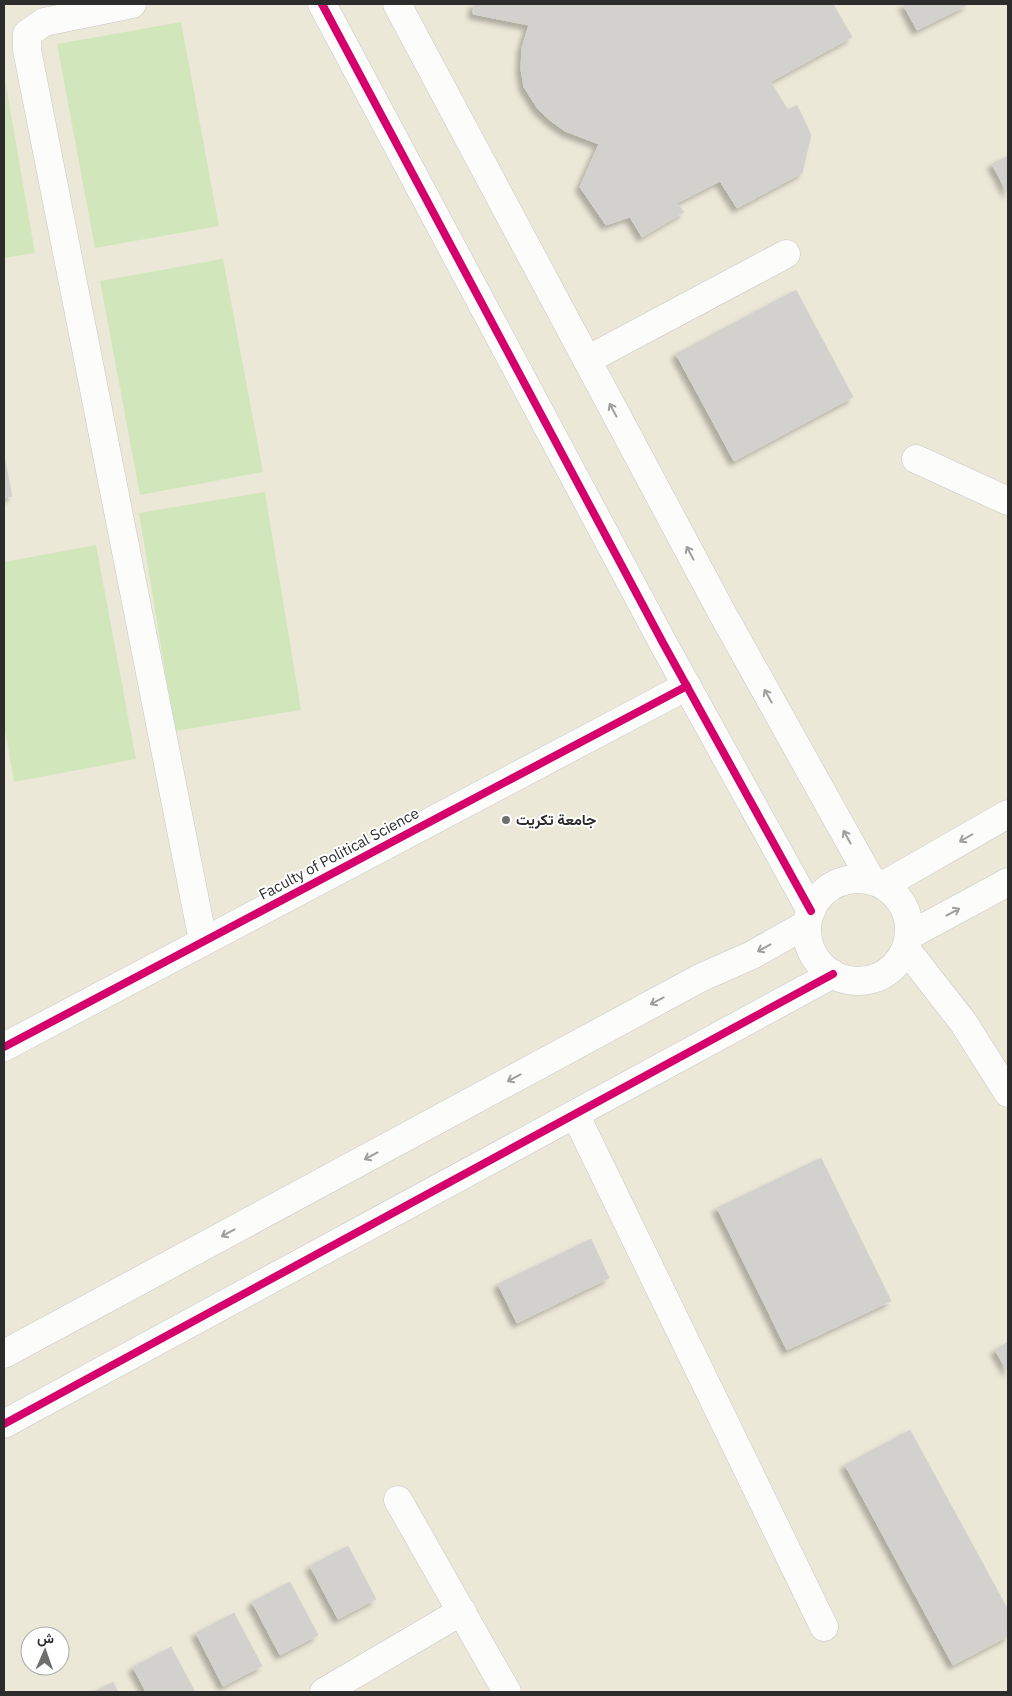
<svg xmlns="http://www.w3.org/2000/svg" width="1012" height="1696" viewBox="0 0 1012 1696" font-family="'IBM Plex Sans',Vazirmatn,sans-serif">
<style>
.education{fill:#ece8d8;fill-rule:evenodd}
.pitch{fill:#d1e7bb}
.building{fill:#d3d1cd;stroke:#d5d3ce;filter:url(#shadow)}
.lines{fill:none;stroke-linecap:round;stroke-linejoin:round}
.minor-casing{stroke:#c7c7c7;stroke-width:29}
.minor{stroke:#fcfcfb;stroke-width:28}
.cycleway-casing{stroke:#fff;stroke-width:11}
.cycleway{stroke:#d6006c;stroke-width:8}
.oneway{stroke:#9e9e9e}
.poi-dot{fill:#6e6e6c;stroke:#fff;stroke-width:2}
.labels{text-anchor:middle;stroke-width:4;stroke-linejoin:round;paint-order:stroke}
.poi-label{font-size:15px;font-weight:bold;fill:#2c2c2c;stroke:#fff;text-anchor:start}
.street-label{font-size:15px;fill:#2c2c2c;stroke:#fff}
</style>
<defs>
<filter id="shadow"><feDropShadow dx="-4.5" dy="4.5" stdDeviation="2.5" flood-color="#0004"/></filter>
</defs>
<rect width="100%" height="100%" fill="#eae8e2"/>
<!-- education -->
<path class="education" d="M4,4H1008V1692H4ZM30,1636H60V1666H30Z"/>
<!-- pitch -->
<g class="pitch">
<polygon points="181,22 219,226 95,248 57,44"/>
<polygon points="4,74 35,253 4,258"/>
<polygon points="223,259 263,472 140,495 100,281"/>
<polygon points="265,492 301,710 175,731 139,513"/>
<polygon points="96,545 136,759 14,782 4,725 4,562"/>
</g>
<!-- building -->
<g class="building">
<polygon points="474,4 622,4 690,126 770,81 788,110 797,105 811,135 802,173 737,208 720,181 677,203 684,212 642,237 630,217 606,225 580,187 599,144 565,131 551,121 538,109 524,87 521,69 522,48 529,25 473,14"/>
<polygon points="622,4 833,4 852,37 690,126"/>
<polygon points="903,4 969,4 917,30"/>
<polygon points="1008,156 1008,194 992,164"/>
<polygon points="796,290 853,397 734,461 676,354"/>
<polygon points="4,456 12,496 4,498"/>
<polygon points="821,1158 891,1301 787,1350 717,1208"/>
<polygon points="591,1239 609,1278 517,1323 498,1284"/>
<polygon points="1008,1342 1008,1372 995,1350"/>
<polygon points="910,1430 1008,1610 1008,1636 953,1665 845,1465"/>
<polygon points="348,1546 376,1599 338,1619 310,1566"/>
<polygon points="290,1582 318,1635 280,1655 252,1602"/>
<polygon points="234,1613 262,1666 223,1686 196,1633"/>
<polygon points="171,1647 195,1692 146,1692 133,1667"/>
<polygon points="113,1682 118,1692 94,1692"/>
</g>
<g class="lines">
<!-- minor casing -->
<g class="minor-casing">
<g id="minor">
<polyline points="132,4 44,22 27,34 27,50 203,941"/>
<polyline points="322,4 663,643 811,911"/>
<polyline points="397,4 721,611 871,880"/>
<polyline points="587,360 786,254"/>
<polyline points="916,459 1008,501"/>
<circle cx="858" cy="930" r="51"/>
<polyline points="884,885 1008,814"/>
<polyline points="910,935 1008,882"/>
<polyline points="906,949 963,1022 1008,1093"/>
<polyline points="4,1047 687,686"/>
<polyline points="575,1114 824,1627"/>
<polyline points="4,1354 700,978 752,955 807,924"/>
<polyline points="4,1424 833,974"/>
<polyline points="398,1500 507,1692"/>
<polyline points="324,1692 462,1611"/>
</g>
</g>
<!-- minor -->
<use href="#minor" class="minor"/>
<!-- cycleway casing -->
<g class="cycleway-casing">
<g id="cycleway">
<polyline points="322,4 663,643 811,911"/>
<polyline points="4,1047 687,686"/>
<polyline points="4,1424 833,974"/>
</g>
</g>
<!-- cycleway -->
<use href="#cycleway" class="cycleway"/>
</g>
<!-- one-way arrows -->
<defs><path id="oneway-shaft" d="M-6 0H5M1.5-3L5.5 0L1.5 3" fill="none" stroke-width="1.6" stroke-linecap="round" stroke-linejoin="round" transform="scale(1.25)"/></defs>
<g class="oneway">
<use href="#oneway-shaft" transform="translate(613 410) rotate(-118)"/>
<use href="#oneway-shaft" transform="translate(690 553) rotate(-118)"/>
<use href="#oneway-shaft" transform="translate(768 696) rotate(-119)"/>
<use href="#oneway-shaft" transform="translate(847 837) rotate(-119)"/>
<use href="#oneway-shaft" transform="translate(966 838) rotate(150)"/>
<use href="#oneway-shaft" transform="translate(953 912) rotate(-28)"/>
<use href="#oneway-shaft" transform="translate(764 948) rotate(151)"/>
<use href="#oneway-shaft" transform="translate(657 1001) rotate(152)"/>
<use href="#oneway-shaft" transform="translate(514 1078) rotate(152)"/>
<use href="#oneway-shaft" transform="translate(371 1156) rotate(152)"/>
<use href="#oneway-shaft" transform="translate(228 1233) rotate(152)"/>
</g>
<!-- markers -->
<circle class="poi-dot" cx="506" cy="820" r="5"/>
<g class="labels">
<!-- poi labels -->
<g class="poi-label">
<text x="516" y="825">جامعة تكريت</text>
</g>
<!-- street labels -->
<g class="street-label">
<text transform="translate(339 854) rotate(-28)" y="5">Faculty of Political Science</text>
</g>
</g>
<!-- border -->
<rect width="1012" height="1696" fill="none" stroke="#2c2c2c" stroke-width="10"/>
<!-- north arrow -->
<g transform="translate(45 1651) rotate(2)"><circle r="24" fill="#ffffff" stroke="#ababab"/>
<path d="M0-4L9 19L0 12L-9 19Z" fill="#6e6e6c"/>
<text y="-8" font-size="14" font-weight="bold" text-anchor="middle" fill="#2c2c2c">ش</text>
</g>
</svg>
